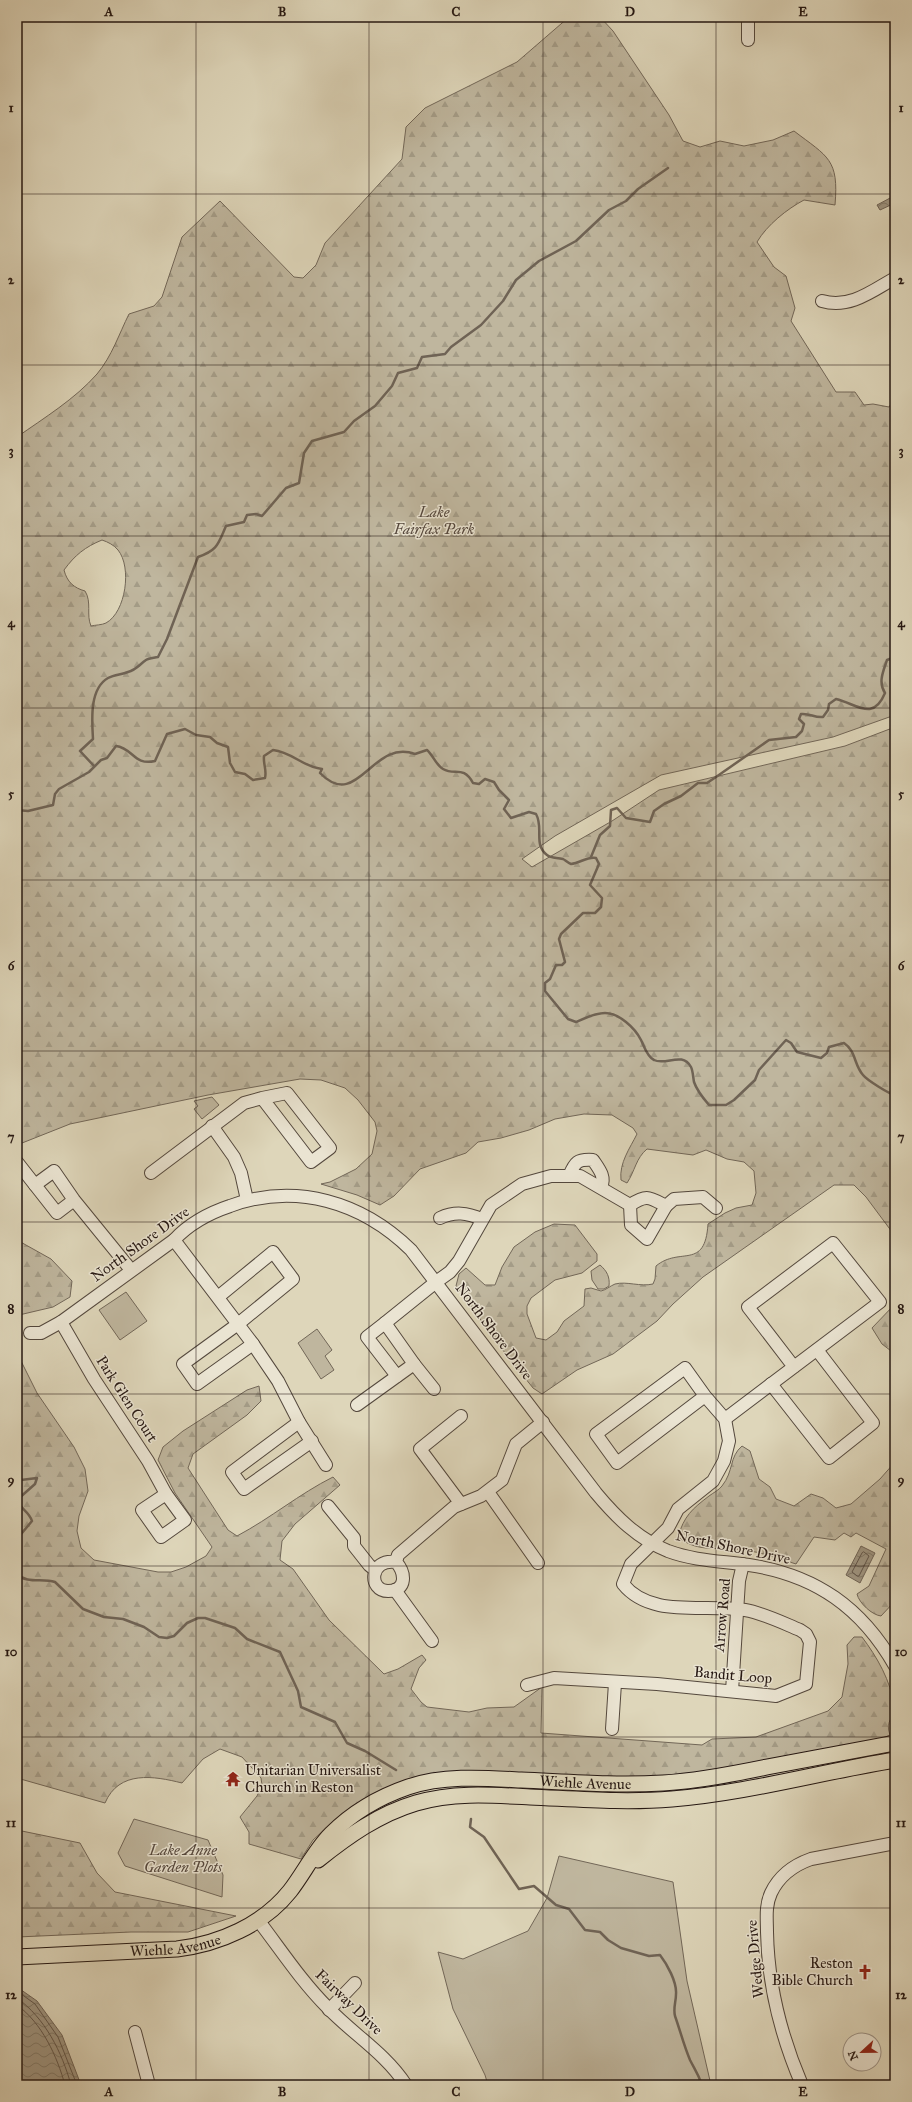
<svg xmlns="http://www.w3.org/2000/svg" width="912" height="2102" viewBox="0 0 912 2102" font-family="'IM FELL Great Primer',serif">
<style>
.green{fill:#bfb69e;stroke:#726758}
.forest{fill:url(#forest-firs);stroke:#726758;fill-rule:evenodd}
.water{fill:url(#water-waves);stroke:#6f6355}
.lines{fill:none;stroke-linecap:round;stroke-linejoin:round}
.shore{stroke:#62564a;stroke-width:1}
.stream{stroke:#6f6355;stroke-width:2.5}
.minor-casing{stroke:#54483d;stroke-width:14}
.major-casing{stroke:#261813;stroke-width:17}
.minor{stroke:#eae4d2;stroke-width:12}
.major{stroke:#ded6ba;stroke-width:15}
.grid{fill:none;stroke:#261813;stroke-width:1;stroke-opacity:0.55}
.labels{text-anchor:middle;stroke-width:3;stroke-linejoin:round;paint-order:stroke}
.park-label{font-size:15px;font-style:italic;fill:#54473d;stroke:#eae4d2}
.street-label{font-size:15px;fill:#261813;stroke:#eae4d2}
.poi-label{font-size:15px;fill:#261813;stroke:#eae4d2;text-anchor:start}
.neatline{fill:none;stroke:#261813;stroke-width:1.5}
.grid-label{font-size:13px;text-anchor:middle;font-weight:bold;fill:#261813}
</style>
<defs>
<pattern id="forest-firs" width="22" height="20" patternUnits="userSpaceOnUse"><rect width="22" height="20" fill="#bfb69e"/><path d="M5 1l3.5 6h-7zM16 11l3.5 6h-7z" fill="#a49c87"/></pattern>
<pattern id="water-waves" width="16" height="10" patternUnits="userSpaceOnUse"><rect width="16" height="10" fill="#9f9581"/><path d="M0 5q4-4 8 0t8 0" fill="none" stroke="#817968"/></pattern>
</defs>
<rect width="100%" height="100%" fill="#ded6ba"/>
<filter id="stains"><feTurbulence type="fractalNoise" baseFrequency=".005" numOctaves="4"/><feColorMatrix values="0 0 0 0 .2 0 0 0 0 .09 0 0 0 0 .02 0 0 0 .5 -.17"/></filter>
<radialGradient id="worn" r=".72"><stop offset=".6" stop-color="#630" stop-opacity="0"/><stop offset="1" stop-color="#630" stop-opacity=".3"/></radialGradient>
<!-- green -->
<g class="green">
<polygon points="212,1097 219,1105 202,1119 194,1109 198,1106 194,1101"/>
<path d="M600,1265C607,1271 610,1277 609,1286L604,1289H598L592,1280L591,1271Z"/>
<polygon points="126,1292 147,1321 120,1340 99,1310"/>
<polygon points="317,1329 332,1350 325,1356 334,1370 321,1379 298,1343"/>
<polygon points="134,1819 208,1840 223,1875 222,1897 125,1866 118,1853"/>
<polygon points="559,1856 673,1882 687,1981 711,2085 488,2085 485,2075 453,2009 438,1952 463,1959 528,1931 547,1898"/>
</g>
<!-- forest -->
<g class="forest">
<path d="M569,17H600L613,31L669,115L683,141L700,147L720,141L744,146L773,140L794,131C828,157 839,159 835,205L804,200C787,209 767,225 757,242L774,267L786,276L795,308L791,321L836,392H855L864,405L873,404L889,407L895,398V715L833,737L661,775L555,836L522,859L532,867L612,821L659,790L845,746L895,727V1236L866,1197L854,1185H834L703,1277L673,1304L657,1321L613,1354L577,1370L542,1394L533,1388L502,1349L456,1286L459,1274L466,1268L485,1285H495L502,1267L514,1247L535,1232L554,1224L575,1225L597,1254V1261L582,1273L555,1280L531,1298L527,1306V1314L536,1338L546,1340L557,1332L564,1321L584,1306L585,1289L591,1288L601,1291C606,1290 610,1286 615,1284C627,1281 640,1287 653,1284L655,1279L656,1266C680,1246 705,1271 708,1224L725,1213L736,1208L752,1205L756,1193L754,1171L744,1162L727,1159L706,1150L693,1155L647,1149C636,1158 635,1171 627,1183L621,1180C619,1163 630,1148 637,1134L633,1128L612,1115L584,1114L555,1119L529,1130L501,1138L478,1142L466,1153L420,1169L394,1196L380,1205L357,1195L321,1184L330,1182L356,1169L372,1154L377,1131L375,1122L358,1100L345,1088L321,1080L300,1079L208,1095L70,1124L17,1145V437C44,418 75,399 97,374C112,356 119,334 129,314L154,306L162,297L182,237L220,201L294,277L303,278L316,265L325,243L402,159L406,127L425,108L517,62ZM102,540C108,542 114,545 118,550C132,567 126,612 106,623C102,625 95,625 91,626C86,615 92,602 85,591C74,588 67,582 64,570C75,555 85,547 102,540Z"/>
<polygon points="17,1240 51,1259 72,1281 70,1297 53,1307 19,1315 17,1319"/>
<polygon points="895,1304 895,1354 882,1344 872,1328"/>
<path d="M17,1353L37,1393L74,1447L85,1469L88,1491L79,1516L77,1531L81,1548L94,1560L158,1572H171L186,1567L206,1556L212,1547L175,1493L158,1460L163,1447L183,1431L247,1390L259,1386L261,1401L247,1415L193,1454L188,1468L228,1530L237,1536C271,1518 299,1494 333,1477L340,1485L295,1524L282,1541L280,1560L293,1569L329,1620L384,1674L398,1669L422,1655L426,1660L419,1668L411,1689L421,1702L427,1707L469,1712L487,1708L514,1707L542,1687L541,1733L702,1745L712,1739L756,1737L828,1711L842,1697L848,1664L847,1645L854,1637H862C877,1657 891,1681 894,1706C896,1718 884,1720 890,1735L878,1740L731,1768L660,1778H604L506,1773L367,1798L325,1829L313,1840L301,1859L249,1844V1832L240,1817L257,1796L262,1785L261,1778L242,1757L220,1749L203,1759L182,1783C154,1776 119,1770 105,1803L17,1778Z"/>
<path d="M742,1446L750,1451L759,1479L770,1487L776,1499L794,1506L811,1494L823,1498L836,1508L851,1504L880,1479L895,1462V1601L881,1616C872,1615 859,1603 857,1594L869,1586L886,1549L856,1533L851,1537L844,1533L835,1540L814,1537L796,1564C780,1559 763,1553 746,1550C721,1546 699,1554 678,1537C684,1516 692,1509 709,1496C713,1493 719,1490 722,1486C734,1471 729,1457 742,1446Z"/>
<polygon points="17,1830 80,1843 97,1873 115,1892 236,1916 188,1932 131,1932 17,1937"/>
</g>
<!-- water -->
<g class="water">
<polygon points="892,197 895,203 880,210 877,205"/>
<polygon points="861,1546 875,1553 860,1583 846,1575"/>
<polygon points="17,1987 37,2001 62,2035 81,2085 17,2085"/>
</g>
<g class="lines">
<!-- shore -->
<g class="shore">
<polygon points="864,1552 869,1556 859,1576 857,1576 852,1572 862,1553"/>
<polyline points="17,1991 35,2004 58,2037 77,2085"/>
<path d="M17,1998C45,2018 62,2052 71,2085"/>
<path d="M17,2005C42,2023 57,2056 65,2085"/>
</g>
<!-- stream -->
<g class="stream">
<polyline points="80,17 81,18"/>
<path d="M94,766L80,751L93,739C92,721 89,689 108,678C115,674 121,675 128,672C136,670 140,664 146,660C149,658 154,658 158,657L167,639L198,557C218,550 218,544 226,526L244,522L247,515L256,514L262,516L286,488L299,483L304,453L312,441L344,432L354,421L375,406L392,386L398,373L417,368L422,357L445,354L451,347L481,325L503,301L516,280L539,261L576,241L609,210L626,201L638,189L668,168"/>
<path d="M17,810L28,811L53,805L55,794L59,789L89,772L101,760L107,758L116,746C133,748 134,766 155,761L167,734L185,729L196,735L210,737L217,743L228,747L230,763L235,772L245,774L253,780L265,778C267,770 263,764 264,756L273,750C292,752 303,767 322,769L320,773C358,812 372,738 415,754L427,750C433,755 436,765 443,769C455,776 463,765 473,783L479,784L485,779L494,782L499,790L509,800L504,809L511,818L529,812L536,814C544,828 533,844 547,855C552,859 557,857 563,859C565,860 568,863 571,864C580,863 588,856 596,858L599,864L590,885L602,898L601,907L595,913H583L561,934L559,939L565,962L562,965H556L550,979L545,983V991L568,1019L576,1022C585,1018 595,1013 605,1013C619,1013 635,1028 641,1040C644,1046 647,1057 654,1060C666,1066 682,1051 691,1067C693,1071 693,1077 694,1082C697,1091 703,1098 709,1105H726L734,1100L755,1080L759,1070L786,1040L791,1043L797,1052L821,1058L827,1053L829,1047L844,1043C856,1051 854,1065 863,1075C867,1080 889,1094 895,1095"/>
<path d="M591,857L600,835L610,826L611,810L617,808L626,818L650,822L654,811L664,804L681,796L698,783H707L716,777L769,740L796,737L802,731L804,724L799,719L801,714C810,713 814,718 823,717L828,710L829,704L836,699C857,704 873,722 885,693C878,682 883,672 887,660L895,657"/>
<path d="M17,1478L21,1480L37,1478L35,1484L17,1500C20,1509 29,1511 32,1521L17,1539"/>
<path d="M17,1574C27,1584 42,1578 55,1582L83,1609L104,1617L123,1619L144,1627L159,1637L167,1638L174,1636L187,1623L198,1618H205L235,1628L247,1639L280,1652L298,1691L301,1707L335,1722L347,1743L365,1751L396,1770"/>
<path d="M471,1819L470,1827L484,1837L519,1889L534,1886L556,1905L569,1909L585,1930L600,1932L608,1940L621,1948L649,1956L660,1955C667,1964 677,1982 676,1994C676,2002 673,2008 675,2016C680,2030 684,2046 690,2060C695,2070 698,2073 702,2085"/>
</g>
<!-- minor casing -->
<g class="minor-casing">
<g id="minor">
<polyline points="748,40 748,17"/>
<path d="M822,301C850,309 872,291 895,278"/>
<polyline points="212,1126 234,1157 241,1173 247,1200"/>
<polyline points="17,1162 35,1185"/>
<polyline points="151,1173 244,1103 262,1098 311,1162 330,1148 287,1093 262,1098"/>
<path d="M569,1176C575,1162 577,1159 593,1160C599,1169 606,1177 601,1187"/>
<polyline points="74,1200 57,1213 35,1185 54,1171 74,1200 131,1270"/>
<polyline points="630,1205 631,1225 647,1239 666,1206"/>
<path d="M440,1218C455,1211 467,1213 482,1219"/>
<polyline points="174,1240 253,1344 278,1381 299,1422 326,1465"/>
<polyline points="218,1297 273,1252 293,1279 238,1324 183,1364 197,1384 253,1344"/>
<polyline points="61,1322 94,1379 148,1461 166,1494"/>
<polyline points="385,1323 367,1337 397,1376"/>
<path d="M30,1333H41L61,1322L174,1240C189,1224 209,1213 230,1206C296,1182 362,1202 411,1250L596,1493C616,1517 638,1539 668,1551C695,1561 721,1561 749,1565C816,1575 862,1608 895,1666"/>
<polyline points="414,1364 434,1389"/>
<polyline points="771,1384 829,1458 873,1423 817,1350"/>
<path d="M357,1405L414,1364L385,1323L436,1282L450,1272L459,1261L491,1205L522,1184L551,1176H580L630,1205C647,1194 649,1197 666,1206L674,1199L703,1197L716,1208"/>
<polyline points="725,1419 880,1302 833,1243 748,1307 794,1367"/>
<polyline points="299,1422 232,1472 244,1489 312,1441"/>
<polyline points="488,1492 538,1563"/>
<polygon points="166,1494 185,1520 161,1537 142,1510"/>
<polyline points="461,1504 420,1449 461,1416"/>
<polyline points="328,1506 354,1538 354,1546 369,1565 375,1570"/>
<path d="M396,1562C405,1572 408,1591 388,1591C368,1591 369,1558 396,1562L398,1555L454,1507L481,1496L502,1480L516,1444L543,1422"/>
<polyline points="395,1590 432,1641"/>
<path d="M527,1685L554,1678L657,1684L776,1696L806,1684L810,1642L806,1634L800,1630C783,1623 763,1613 745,1610C705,1603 651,1619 623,1584L631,1564L668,1528L678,1509L713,1481L724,1461L729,1441L725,1419L705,1396L617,1463L596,1434L685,1368L705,1396"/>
<polyline points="732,1691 739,1581 743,1564"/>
<polyline points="612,1729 615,1683"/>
<path d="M258,1920C281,1950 301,1981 328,2008C354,2035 385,2053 406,2085"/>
<polyline points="329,2010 355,1983"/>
<polyline points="135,2032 149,2085"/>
<path d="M802,2085C781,2036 768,1986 767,1932C767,1919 765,1906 771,1893C779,1876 794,1865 811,1859L895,1843"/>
</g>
</g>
<!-- major casing -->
<g class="major-casing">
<g id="major">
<path d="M318,1860C348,1836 379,1814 416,1803C454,1792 492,1795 530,1797C577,1799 625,1803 672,1799C747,1793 821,1772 895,1760"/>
<path id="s1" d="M17,1957L177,1949C219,1944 263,1925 290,1891C304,1873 315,1850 331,1834C353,1812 379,1797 408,1787C444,1775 484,1778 521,1780C568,1782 615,1786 663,1783C698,1781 733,1774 767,1767C810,1759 853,1751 895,1743"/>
</g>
</g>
<!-- minor -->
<use href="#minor" class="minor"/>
<!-- major -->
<use href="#major" class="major"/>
</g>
<!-- grid -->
<path class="grid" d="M196,17V2085M369,17V2085M543,17V2085M716,17V2085M17,194H895M17,365H895M17,536H895M17,708H895M17,880H895M17,1051H895M17,1222H895M17,1394H895M17,1566H895M17,1737H895M17,1908H895"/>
<!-- icons -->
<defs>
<g id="temple-bare" transform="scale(1.2)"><path d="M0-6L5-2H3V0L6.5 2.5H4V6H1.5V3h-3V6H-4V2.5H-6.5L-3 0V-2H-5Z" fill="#8f2418" stroke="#eae4d2" stroke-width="2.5" paint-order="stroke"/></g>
<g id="church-bare" transform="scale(1.2)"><path d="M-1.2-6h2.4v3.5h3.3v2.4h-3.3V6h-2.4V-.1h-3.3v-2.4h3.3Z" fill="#8f2418" stroke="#eae4d2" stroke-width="2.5" paint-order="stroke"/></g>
</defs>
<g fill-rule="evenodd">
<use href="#temple-bare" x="233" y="1779"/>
<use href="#church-bare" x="865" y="1972"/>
</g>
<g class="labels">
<!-- park labels -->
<g class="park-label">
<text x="434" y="517">Lake<tspan x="434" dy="17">Fairfax Park</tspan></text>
<text x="183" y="1855">Lake Anne<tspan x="183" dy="17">Garden Plots</tspan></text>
</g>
<!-- street labels -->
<g class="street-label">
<text transform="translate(140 1244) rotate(-36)" y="5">North Shore Drive</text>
<text transform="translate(494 1331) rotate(53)" y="5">North Shore Drive</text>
<text transform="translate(127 1399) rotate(57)" y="5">Park Glen Court</text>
<text transform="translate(733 1547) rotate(12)" y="5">North Shore Drive</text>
<text transform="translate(722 1615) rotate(-85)" y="5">Arrow Road</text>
<text transform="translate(733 1675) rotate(5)" y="5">Bandit Loop</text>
<text dy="5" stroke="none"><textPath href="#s1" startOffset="630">Wiehle Avenue</textPath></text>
<text dy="5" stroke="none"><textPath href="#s1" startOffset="159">Wiehle Avenue</textPath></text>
<text transform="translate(755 1959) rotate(-95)" y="5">Wedge Drive</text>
<text transform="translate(349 2002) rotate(44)" y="5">Fairway Drive</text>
</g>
<!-- poi labels -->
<g class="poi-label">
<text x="245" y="1775">Unitarian Universalist<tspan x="245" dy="17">Church in Reston</tspan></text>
<text x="853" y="1968" text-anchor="end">Reston<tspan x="853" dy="17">Bible Church</tspan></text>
</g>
</g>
<!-- margin -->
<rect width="912" height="2102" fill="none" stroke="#ded6ba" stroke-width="44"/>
<!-- north arrow -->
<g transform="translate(862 2052) rotate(248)"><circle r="19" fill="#eae4d2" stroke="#9c9286"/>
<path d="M0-3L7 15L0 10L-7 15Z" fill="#8f2418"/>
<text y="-6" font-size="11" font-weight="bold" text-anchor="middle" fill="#261813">N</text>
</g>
<rect x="22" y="22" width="868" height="2058" class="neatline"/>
<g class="grid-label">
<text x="109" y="16">A</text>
<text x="282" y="16">B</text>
<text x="456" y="16">C</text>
<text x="630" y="16">D</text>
<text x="803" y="16">E</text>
<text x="11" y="112">1</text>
<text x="901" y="112">1</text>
<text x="11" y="284">2</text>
<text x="901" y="284">2</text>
<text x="11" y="455">3</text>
<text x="901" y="455">3</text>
<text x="11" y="627">4</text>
<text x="901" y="627">4</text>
<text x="11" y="798">5</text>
<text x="901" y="798">5</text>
<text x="11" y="970">6</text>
<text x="901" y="970">6</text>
<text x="11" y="1141">7</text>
<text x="901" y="1141">7</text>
<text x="11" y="1313">8</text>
<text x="901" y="1313">8</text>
<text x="11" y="1484">9</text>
<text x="901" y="1484">9</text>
<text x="11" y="1656">10</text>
<text x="901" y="1656">10</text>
<text x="11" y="1827">11</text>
<text x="901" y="1827">11</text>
<text x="11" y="1999">12</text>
<text x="901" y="1999">12</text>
<text x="109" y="2096">A</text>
<text x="282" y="2096">B</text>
<text x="456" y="2096">C</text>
<text x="630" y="2096">D</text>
<text x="803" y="2096">E</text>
</g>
<rect width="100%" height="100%" filter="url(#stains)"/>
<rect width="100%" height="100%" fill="url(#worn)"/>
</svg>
